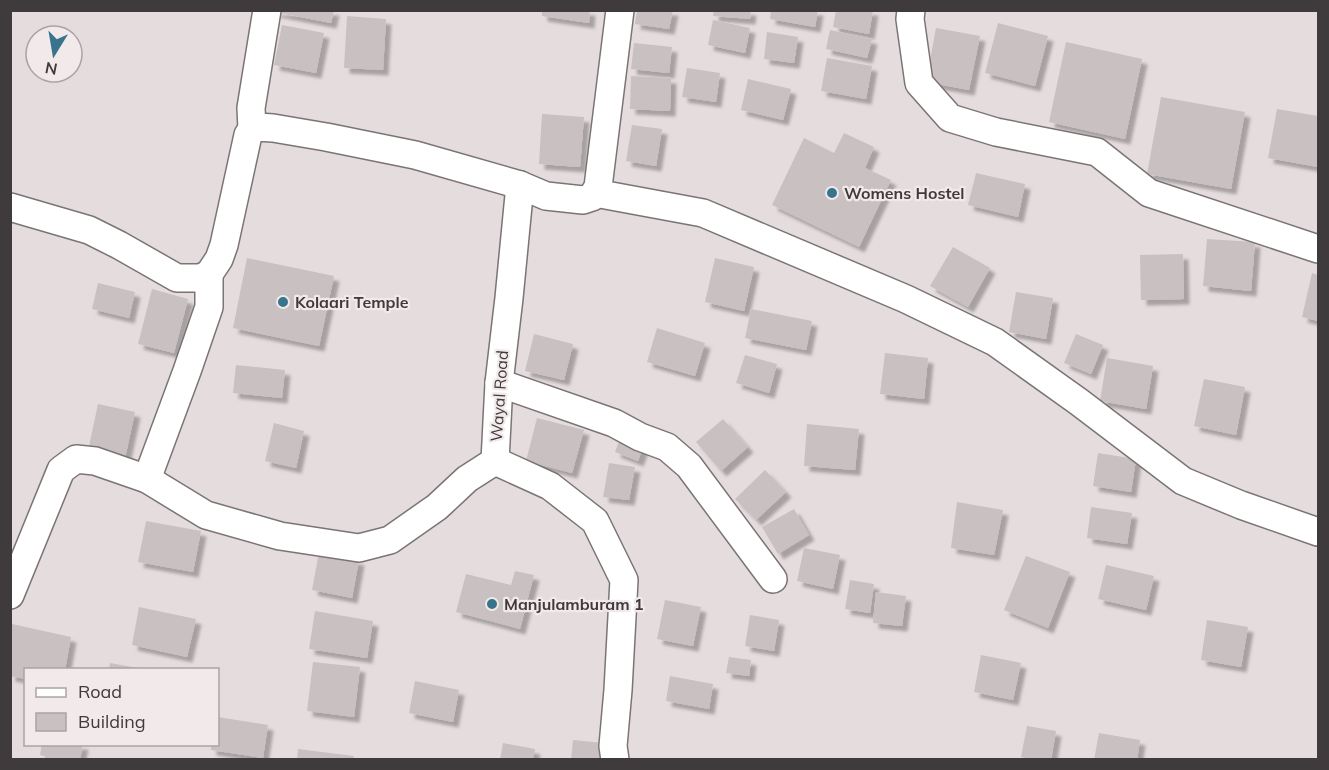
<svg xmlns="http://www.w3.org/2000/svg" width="1329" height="770" viewBox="0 0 1329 770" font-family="Mulish,sans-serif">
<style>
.building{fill:#c8c0c1;filter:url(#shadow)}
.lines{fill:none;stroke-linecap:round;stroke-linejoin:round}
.minor-casing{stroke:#7b7475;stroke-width:30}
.minor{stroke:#fff;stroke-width:27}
.poi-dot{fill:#38748c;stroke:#f2e9ea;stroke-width:2}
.labels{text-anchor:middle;stroke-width:4.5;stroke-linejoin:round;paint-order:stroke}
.poi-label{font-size:16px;font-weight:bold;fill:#3f3b3c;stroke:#f2e9ea;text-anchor:start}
.street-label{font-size:16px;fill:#3f3b3c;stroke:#f2e9ea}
</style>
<defs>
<filter id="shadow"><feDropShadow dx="5.5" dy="5.5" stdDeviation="1.5" flood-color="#0004"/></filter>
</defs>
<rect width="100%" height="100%" fill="#e5dcdd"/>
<!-- building -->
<g class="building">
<polygon points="275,10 334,10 331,23 275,12"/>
<polygon points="542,10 590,10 589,23 542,16"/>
<polygon points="637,10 673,10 669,29 635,24"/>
<polygon points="714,10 751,10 750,19 713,16"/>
<polygon points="771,10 818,10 815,27 770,19"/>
<polygon points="836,10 873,10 869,34 833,27"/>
<polygon points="347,16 386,19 383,70 344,68"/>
<polygon points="713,20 750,28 745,53 708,45"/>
<polygon points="998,23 1048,36 1035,86 985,73"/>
<polygon points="282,25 324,33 316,73 274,65"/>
<polygon points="936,28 980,36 969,90 926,82"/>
<polygon points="830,30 872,39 867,58 826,49"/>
<polygon points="767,32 798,37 794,63 764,59"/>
<polygon points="1066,42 1142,59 1125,139 1049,122"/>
<polygon points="634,43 672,47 669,73 631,69"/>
<polygon points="827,58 872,66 866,99 821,91"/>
<polygon points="687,68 720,73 716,102 682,97"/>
<polygon points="631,76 671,78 670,111 630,109"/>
<polygon points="748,79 791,89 783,120 741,110"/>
<polygon points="1161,97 1245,112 1231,189 1147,174"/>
<polygon points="1277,109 1318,116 1318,167 1268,158"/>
<polygon points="542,114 584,117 580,167 539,164"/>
<polygon points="632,125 662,129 656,166 626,161"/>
<polygon points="844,133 874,147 865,168 891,180 859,247 772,205 804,138 834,153"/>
<polygon points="976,173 1025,184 1018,217 968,205"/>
<polygon points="1207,239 1255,242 1251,291 1203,286"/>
<polygon points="953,247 990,268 968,307 930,286"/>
<polygon points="1183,254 1184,299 1141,300 1140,255"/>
<polygon points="247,258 334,276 319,346 233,328"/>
<polygon points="715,258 754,267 744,311 705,302"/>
<polygon points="1312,273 1318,275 1318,321 1302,317"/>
<polygon points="98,283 135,292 129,318 92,309"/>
<polygon points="152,289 188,299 174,353 138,344"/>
<polygon points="1016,292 1053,298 1046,339 1009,332"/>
<polygon points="751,309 812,321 806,350 745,338"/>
<polygon points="657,328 705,343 695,376 647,362"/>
<polygon points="534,334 573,344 564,380 525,371"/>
<polygon points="1076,334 1103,345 1091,374 1064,363"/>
<polygon points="885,353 928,358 924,399 880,394"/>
<polygon points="745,355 777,364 769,393 736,383"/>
<polygon points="1107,358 1153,366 1146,409 1100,401"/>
<polygon points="236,365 285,370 282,398 233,393"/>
<polygon points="1204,379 1245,387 1236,435 1194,426"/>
<polygon points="98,404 135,412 125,458 88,451"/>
<polygon points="537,418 584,430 572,473 526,461"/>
<polygon points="723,419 748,447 721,471 696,442"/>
<polygon points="274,423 304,431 296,468 265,461"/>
<polygon points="807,424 859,429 855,470 804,466"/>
<polygon points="621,436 644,444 638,461 615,452"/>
<polygon points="1098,453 1136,459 1131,492 1093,486"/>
<polygon points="609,463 635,467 629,500 603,497"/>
<polygon points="765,470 786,492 756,520 735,499"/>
<polygon points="957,502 1003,510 994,555 951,548"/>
<polygon points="1091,507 1132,513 1127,544 1087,538"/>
<polygon points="794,509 809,535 778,554 762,527"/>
<polygon points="146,521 201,531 193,572 138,562"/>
<polygon points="804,548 840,555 833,589 797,581"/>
<polygon points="319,552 359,560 352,598 312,590"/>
<polygon points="1026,556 1070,572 1048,628 1004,610"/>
<polygon points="1106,565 1154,576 1146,610 1098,599"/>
<polygon points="515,571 534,575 520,629 456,612 466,574 511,585"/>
<polygon points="850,580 874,584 870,613 845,609"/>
<polygon points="876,592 906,596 902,626 873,623"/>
<polygon points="665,600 701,607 693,646 657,639"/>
<polygon points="139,607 196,619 187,657 132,645"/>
<polygon points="315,611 373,621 367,658 309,649"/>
<polygon points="750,615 779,620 774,651 745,646"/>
<polygon points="1207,620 1248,627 1241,667 1201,660"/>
<polygon points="12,624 71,637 65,670 26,670 26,679 10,676 10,631"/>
<polygon points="981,655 1021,663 1013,700 974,692"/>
<polygon points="729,657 751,660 749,676 726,673"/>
<polygon points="313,662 360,667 354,717 307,711"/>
<polygon points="110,663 138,668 138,670 109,670"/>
<polygon points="670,676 713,684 709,709 666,701"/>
<polygon points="415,681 459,690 453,722 409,713"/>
<polygon points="218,717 268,725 263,758 211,750 211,744 218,744"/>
<polygon points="1027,726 1056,731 1051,760 1032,760 1021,757"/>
<polygon points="1099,733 1140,740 1137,760 1094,760"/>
<polygon points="573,740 603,743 602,760 571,760"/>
<polygon points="503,743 535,749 533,760 500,760"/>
<polygon points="42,744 83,744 80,760 58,760 40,755"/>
<polygon points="298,749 354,756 353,760 297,760"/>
</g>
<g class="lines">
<!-- minor casing -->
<g class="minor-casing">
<g id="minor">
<polyline points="911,10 910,19 919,83 950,118 996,132 1097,152 1149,193 1318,249"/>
<polyline points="252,129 251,108 267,10"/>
<polyline points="520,185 509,298 499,383 495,461 550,486 595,521 624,580 618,690 613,746 615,760"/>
<polyline points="595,193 703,213 906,299 995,342 1079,402 1183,481 1241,505 1318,532"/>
<polyline points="10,207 89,230 119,245 177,278 200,278 209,274 219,259 224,245 248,135 250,132 257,127 273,128 326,137 415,155 520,185 546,196 583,200 592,197 598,187 620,10"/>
<polyline points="499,383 614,423 640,437 667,447 689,466 773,579"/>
<polyline points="147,479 206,515 280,536 359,548 390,540 437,507 467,479 495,461"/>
<polyline points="10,595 61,470 76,459 95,461 147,479 187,371 209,307 209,274"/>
</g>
</g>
<!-- minor -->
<use href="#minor" class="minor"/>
</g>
<!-- markers -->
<g class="poi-dot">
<circle cx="832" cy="193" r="6"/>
<circle cx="283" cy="302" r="6"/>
<circle cx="492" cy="604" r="6"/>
</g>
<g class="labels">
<!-- poi labels -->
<g class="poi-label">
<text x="844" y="199">Womens Hostel</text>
<text x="295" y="308">Kolaari Temple</text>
<text x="504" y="610">Manjulamburam 1</text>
</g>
<!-- street labels -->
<g class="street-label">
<text transform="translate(499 396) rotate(-86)" y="6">Wayal Road</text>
</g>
</g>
<!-- border -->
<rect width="1329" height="770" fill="none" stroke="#3f3b3c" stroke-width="24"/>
<!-- legend -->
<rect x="24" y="668" width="195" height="78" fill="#f2e9ea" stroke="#aaa3a4" stroke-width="1.5"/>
<rect x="36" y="688" width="30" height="9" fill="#ffffff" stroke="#aaa3a4" stroke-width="1.5"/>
<text x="78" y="698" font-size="18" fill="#3f3b3c">Road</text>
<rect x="36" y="713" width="30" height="18" fill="#c8c0c1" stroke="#aaa3a4" stroke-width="1.5"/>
<text x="78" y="728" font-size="18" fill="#3f3b3c">Building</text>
<!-- north arrow -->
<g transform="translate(54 54) rotate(191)"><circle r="28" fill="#f2e9ea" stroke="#aaa3a4" stroke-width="1.5"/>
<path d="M0-4.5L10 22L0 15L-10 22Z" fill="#38748c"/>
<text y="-9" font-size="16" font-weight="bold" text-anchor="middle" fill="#3f3b3c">N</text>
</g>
</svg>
